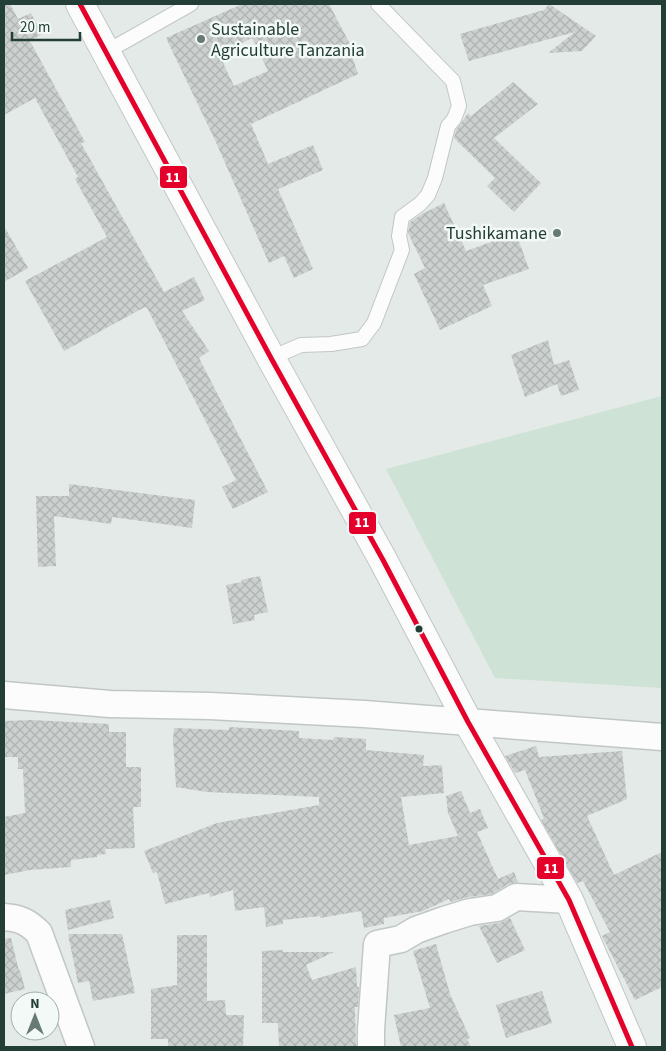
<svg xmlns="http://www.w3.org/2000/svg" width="666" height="1051" viewBox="0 0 666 1051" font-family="'Source Sans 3',sans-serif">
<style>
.grass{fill:#cee3d5}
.building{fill:url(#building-cross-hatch);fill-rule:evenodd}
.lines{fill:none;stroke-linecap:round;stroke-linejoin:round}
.lane-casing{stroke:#c1c7c4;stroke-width:16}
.street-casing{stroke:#c1c7c4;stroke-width:29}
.secondary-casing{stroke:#c0c8c5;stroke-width:30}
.lane{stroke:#fbfcfb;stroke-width:14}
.street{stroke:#fbfcfb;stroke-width:26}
.secondary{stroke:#fbfcfb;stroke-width:28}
.bus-1-casing{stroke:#f3f9f6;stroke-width:9}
.bus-1{stroke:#e4002b;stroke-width:5}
.poi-dot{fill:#677a75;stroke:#f3f9f6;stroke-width:2}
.bus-dot{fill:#233d37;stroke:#f3f9f6;stroke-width:2}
.labels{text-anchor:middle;stroke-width:5;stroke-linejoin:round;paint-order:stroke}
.poi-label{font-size:18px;fill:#233d37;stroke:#f3f9f6;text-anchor:start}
.line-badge{stroke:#f3f9f6;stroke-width:2}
.badge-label{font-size:14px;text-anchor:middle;font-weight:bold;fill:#fff}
</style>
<defs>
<pattern id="building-cross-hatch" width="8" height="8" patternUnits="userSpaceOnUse" patternTransform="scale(1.25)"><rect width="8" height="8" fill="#ccd1cf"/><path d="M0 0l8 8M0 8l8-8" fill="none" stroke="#afb4b2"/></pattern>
</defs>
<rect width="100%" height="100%" fill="#e4eae7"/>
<!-- grass -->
<polygon class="grass" points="662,396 662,688 495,678 386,469"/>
<!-- building -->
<g class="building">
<polygon points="4,4 10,4 18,19 31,13 42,34 30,41 85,142 81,143 164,292 194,277 205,300 182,311 209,351 199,358 268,492 233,509 222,487 236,480 147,308 145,307 64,351 25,281 107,237 75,179 78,177 35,98 4,115"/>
<path d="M242,4H329L350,44H348L358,74L251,124L268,164L313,145L323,170L278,189L313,269L294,278L284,256L269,263L215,140L166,38ZM252,38L268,71L234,86L219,54Z"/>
<polygon points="549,4 596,36 582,51 548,53 575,32 469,61 460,34 544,10"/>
<polygon points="513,82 538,104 494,138 541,183 514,212 487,186 495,178 454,138 456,130 468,113 471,116"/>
<polygon points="444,203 466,251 516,233 529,269 483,285 492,306 440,330 414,274 425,268 408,233 410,222 422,214"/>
<polygon points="4,226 28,268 4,282"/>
<polygon points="548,340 554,365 569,360 579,390 561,396 557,384 525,397 511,355"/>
<polygon points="69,484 195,500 192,528 112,517 111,524 54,516 56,566 38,567 36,496 69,496"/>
<polygon points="260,576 268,612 254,615 255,620 233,624 226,585 242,582 241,580"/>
<polygon points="32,720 109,724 109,732 126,732 126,767 141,767 141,807 133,807 135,848 105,849 106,854 97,855 97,857 71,860 71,867 30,870 4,875 4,817 25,813 23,769 18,769 18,757 4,757 4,721"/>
<polygon points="229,727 299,731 299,738 333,740 334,737 366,739 366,750 424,755 423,766 442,765 444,793 401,797 409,845 458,836 448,813 446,796 461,791 470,813 480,809 488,828 477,832 498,879 514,872 518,882 508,884 492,894 468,897 451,902 449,899 423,911 384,918 384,924 364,928 361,911 320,918 320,916 283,920 283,924 266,927 264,907 235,911 233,890 210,897 209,893 165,904 157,872 153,873 144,851 217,823 319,805 319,797 207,792 176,787 173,740 174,728 229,730"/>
<polygon points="536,746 539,757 622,751 627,799 587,816 614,875 662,852 662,987 635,1000 602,936 610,932 583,881 577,883 541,820 544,818 525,770 515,773 505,756"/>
<polygon points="110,900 114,918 68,930 65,910"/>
<polygon points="510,918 525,950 497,963 479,926 499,923"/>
<polygon points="68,934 122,934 135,993 93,1001 89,981 78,983"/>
<polygon points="177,935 207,935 207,1001 225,1000 226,1015 244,1015 243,1047 168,1047 168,1039 151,1039 151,989 177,985"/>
<polygon points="11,938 19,971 20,970 25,989 4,994 4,939"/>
<polygon points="436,944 450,994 470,1038 467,1039 471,1047 401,1047 394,1015 430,1008 413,951"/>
<polygon points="283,950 283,952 334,952 306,965 312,980 356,967 357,987 359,987 358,1007 355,1007 356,1047 279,1047 278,1023 262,1023 262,951"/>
<polygon points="542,991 552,1023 506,1038 496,1005"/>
</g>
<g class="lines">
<!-- lane casing -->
<g class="lane-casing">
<g id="lane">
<polyline points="106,52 191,4"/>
<polyline points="271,358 301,345 331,344 362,339 374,323 402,250 399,236 402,217 420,204 428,195 435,178 448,126 454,119 459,106 453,81 378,4"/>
</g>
</g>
<!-- street casing -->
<g class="street-casing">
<g id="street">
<polyline points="4,695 110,704 210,706 364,714 662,737"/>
<path d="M4,917C20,918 28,922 39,933L81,1047"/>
<polyline points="371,1047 371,1030 377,944 401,939 416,930 444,920 470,912 497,908 516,897 569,900"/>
</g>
</g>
<!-- secondary casing -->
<g class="secondary-casing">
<polyline id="secondary" points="80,4 271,358 383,560 468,722 569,900 632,1047"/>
</g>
<!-- lane -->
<use href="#lane" class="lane"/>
<!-- street -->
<use href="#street" class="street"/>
<!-- secondary -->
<use href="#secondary" class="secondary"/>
<!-- bus-1 casing -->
<g class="bus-1-casing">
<polyline id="bus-1" points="80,4 271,358 383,560 468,722 569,900 632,1047"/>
</g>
<!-- bus-1 -->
<use href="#bus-1" class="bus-1"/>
</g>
<!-- markers -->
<g class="poi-dot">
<circle cx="201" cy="39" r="5"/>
<circle cx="557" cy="233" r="5"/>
</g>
<circle class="bus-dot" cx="419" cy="629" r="4.5"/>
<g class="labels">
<!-- poi labels -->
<g class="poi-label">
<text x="211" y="35">Sustainable<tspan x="211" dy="21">Agriculture Tanzania</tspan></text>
<text x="547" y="239" text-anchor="end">Tushikamane</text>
</g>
</g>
<g class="line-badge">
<rect x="159" y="165" width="29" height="24" rx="5" fill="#e4002b"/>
<rect x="348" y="511" width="29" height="24" rx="5" fill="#e4002b"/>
<rect x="536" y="856" width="29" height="24" rx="5" fill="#e4002b"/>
</g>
<g class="badge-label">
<text x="173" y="182">11</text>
<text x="362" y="527">11</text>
<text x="551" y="873">11</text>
</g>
<!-- border -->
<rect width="666" height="1051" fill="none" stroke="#233d37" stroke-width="10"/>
<!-- north arrow -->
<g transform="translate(35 1016)"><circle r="24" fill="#f3f9f6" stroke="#a0aeaa"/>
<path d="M0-4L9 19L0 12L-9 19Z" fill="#677a75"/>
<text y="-8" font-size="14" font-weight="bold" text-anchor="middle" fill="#233d37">N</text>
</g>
<!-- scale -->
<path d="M12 32v8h68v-8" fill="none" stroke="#233d37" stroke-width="2.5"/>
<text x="20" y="32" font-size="15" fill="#233d37" stroke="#f3f9f6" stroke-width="4" paint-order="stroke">20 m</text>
</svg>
